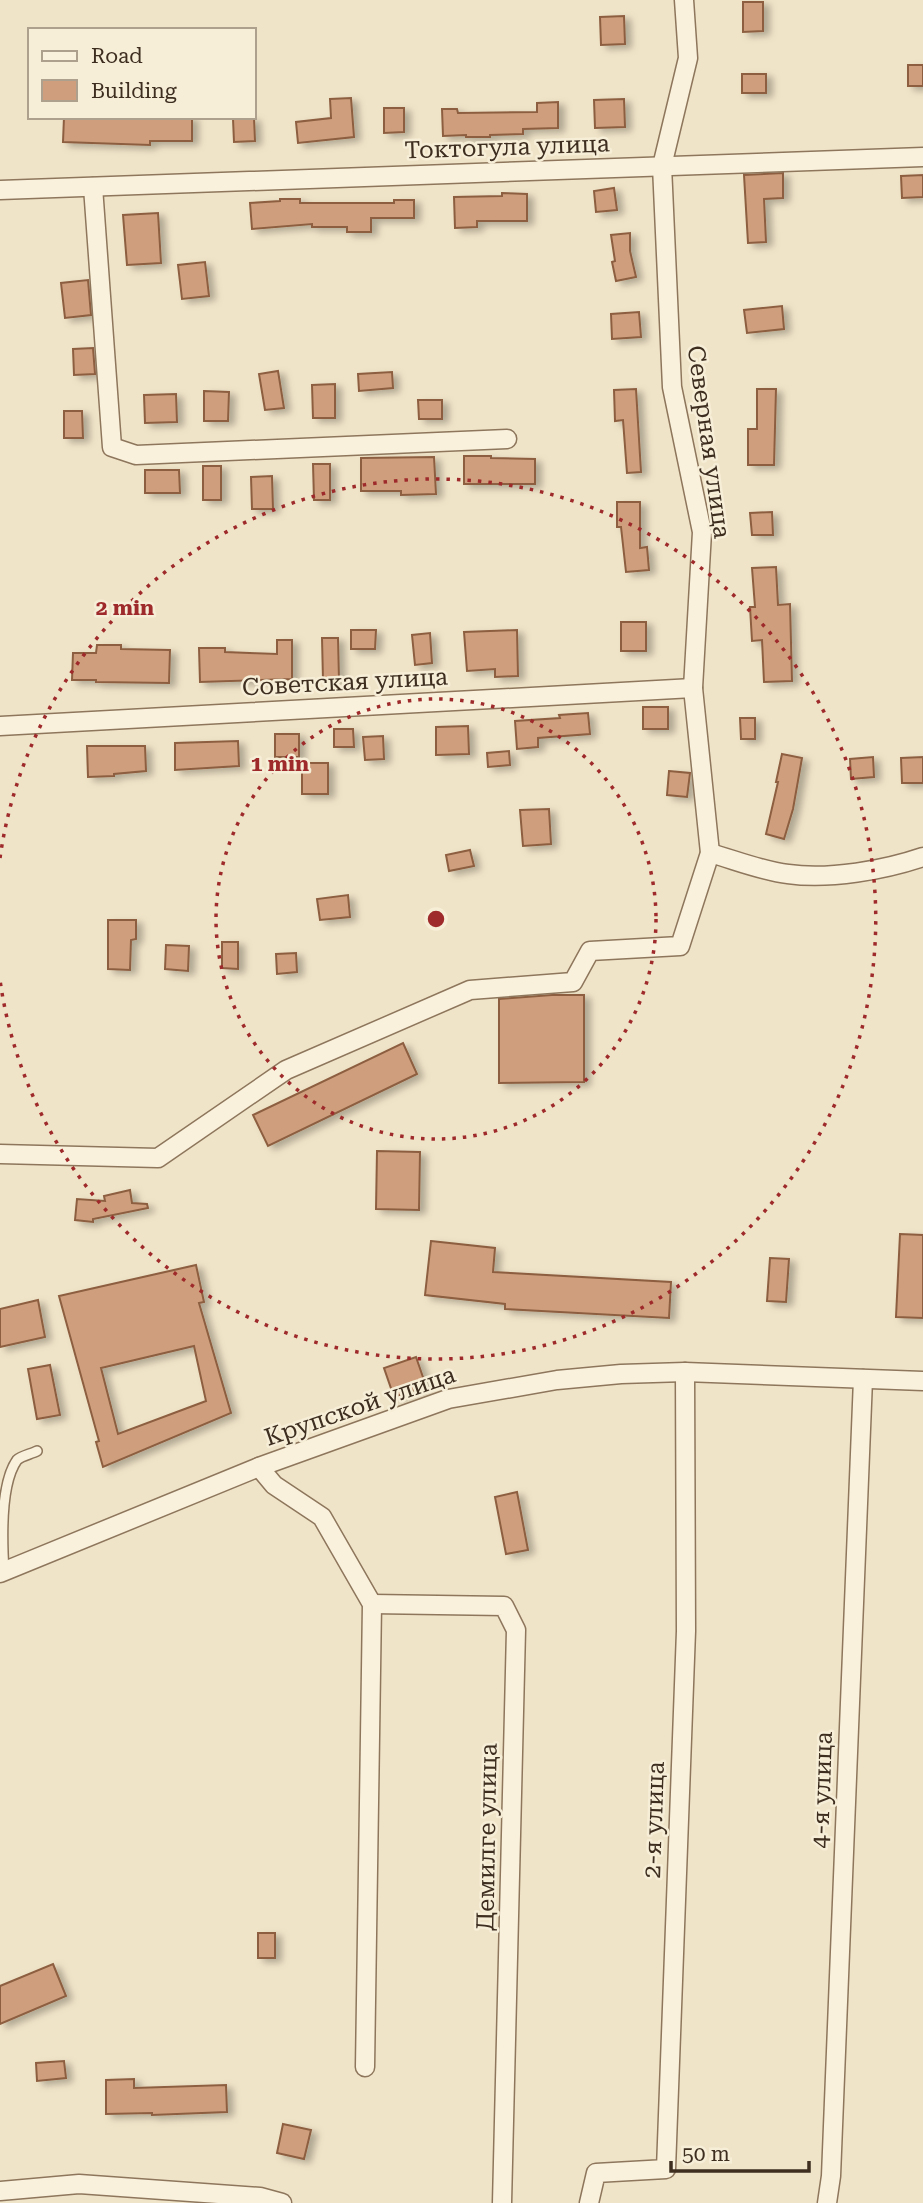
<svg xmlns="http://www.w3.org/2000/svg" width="923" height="2203" viewBox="0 0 923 2203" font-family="'Roboto Serif',serif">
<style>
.building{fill:#cf9f7d;stroke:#8d5f41;stroke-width:2;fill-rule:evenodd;filter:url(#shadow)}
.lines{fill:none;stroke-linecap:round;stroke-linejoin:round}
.lane-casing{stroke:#8d765c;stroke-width:12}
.street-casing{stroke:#8d765c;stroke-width:21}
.lane{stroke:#faf1dc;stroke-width:9}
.street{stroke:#faf1dc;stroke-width:18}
.ring{fill:none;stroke:#9e2a2b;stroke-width:3.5;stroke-dasharray:3.5 7}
.labels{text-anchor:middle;stroke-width:5;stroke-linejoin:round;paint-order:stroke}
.street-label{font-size:24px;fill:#3d2e20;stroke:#f7eed8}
.centre{fill:#9e2a2b;stroke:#f7eed8;stroke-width:3.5}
.ring-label{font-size:21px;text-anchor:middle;font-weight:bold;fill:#9e2a2b;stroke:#f7eed8;stroke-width:5;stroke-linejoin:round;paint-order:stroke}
</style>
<defs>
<filter id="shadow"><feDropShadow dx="6" dy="3.5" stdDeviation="3.5" flood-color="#0004"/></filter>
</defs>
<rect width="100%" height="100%" fill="#f0e4c8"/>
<!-- building -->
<g class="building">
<polygon points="743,2 763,2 763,31 743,32"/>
<polygon points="624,16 625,44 601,45 600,17"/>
<rect x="908" y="65" width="15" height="21"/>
<rect x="742" y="74" width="24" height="19"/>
<polygon points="351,98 354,137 298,143 296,122 331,118 330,99"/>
<polygon points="624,99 625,127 595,128 594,100"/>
<polygon points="558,102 558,128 523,129 523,134 490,135 490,137 466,137 466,135 443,136 442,109 457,109 458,113 537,112 537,103"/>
<polygon points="384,108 404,108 404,132 384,133"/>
<polygon points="64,117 192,117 192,141 150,141 150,145 63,142"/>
<polygon points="254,118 255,141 234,142 233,119"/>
<polygon points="783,173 783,198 764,199 766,242 748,243 744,175"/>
<polygon points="923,175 923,197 902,198 901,176"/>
<polygon points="614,188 617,210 596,212 594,191"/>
<polygon points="502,193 527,194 527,221 477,221 477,227 455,228 454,197 502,196"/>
<polygon points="280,199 300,199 300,203 394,203 394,200 414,200 414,218 371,218 371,232 347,232 347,227 312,227 312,224 252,229 250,203 280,201"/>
<polygon points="158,213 161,263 127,265 123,215"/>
<polygon points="630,233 630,251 636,277 616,281 612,262 615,261 611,235"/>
<polygon points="205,262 209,296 182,299 178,265"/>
<polygon points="88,280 91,315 65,318 61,283"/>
<polygon points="782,306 784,329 747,333 744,310"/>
<polygon points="639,312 641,337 612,339 611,314"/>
<polygon points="93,348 95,374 74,375 73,349"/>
<polygon points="278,371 284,408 265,410 259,374"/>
<polygon points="392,372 393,388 359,391 358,374"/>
<polygon points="335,384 335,418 313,418 312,385"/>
<polygon points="636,389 641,472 627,473 623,420 615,421 614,390"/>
<polygon points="757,389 776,389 774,465 748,465 748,429 757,429"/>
<polygon points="204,391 229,392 228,421 204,421"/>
<polygon points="176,394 177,422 145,423 144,395"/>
<polygon points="418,400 442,400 442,419 419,419"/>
<polygon points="64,411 82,411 83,438 64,438"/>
<polygon points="464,456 491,456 491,458 535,459 535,484 464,484"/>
<polygon points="434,457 436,494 401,495 401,491 361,491 361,458"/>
<polygon points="313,464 330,464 330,500 314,500"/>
<rect x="203" y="466" width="18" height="34"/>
<polygon points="145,470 179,470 180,493 145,493"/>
<polygon points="272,476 273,509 252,509 251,477"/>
<polygon points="617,502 640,502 640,548 647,547 649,570 626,572 621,527 617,527"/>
<polygon points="772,512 773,535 752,535 750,513"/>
<polygon points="776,567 778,605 790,604 792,681 764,682 762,640 752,641 750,607 755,607 752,568"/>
<rect x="621" y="622" width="25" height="29"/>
<polygon points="351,630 376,630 375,649 351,649"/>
<polygon points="517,630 518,676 495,677 495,669 467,671 464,632"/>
<polygon points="430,633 432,663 415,665 412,635"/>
<polygon points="322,638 338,638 339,680 323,680"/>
<polygon points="277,640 292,640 292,679 200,682 199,648 225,648 225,652 277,654"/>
<polygon points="97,645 121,645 121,649 170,650 169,683 96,682 96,680 72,680 73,653 96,653"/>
<rect x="643" y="707" width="25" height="22"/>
<polygon points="588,713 590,734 538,738 538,747 517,749 515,721 560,718 559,715"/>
<polygon points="740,718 755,718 755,739 741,739"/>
<polygon points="468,726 469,754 436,755 436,727"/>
<polygon points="334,729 353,729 354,747 334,747"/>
<rect x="275" y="734" width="24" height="23"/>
<polygon points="383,736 384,759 365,760 363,737"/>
<polygon points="238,741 239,766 175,770 175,743"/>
<polygon points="87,746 145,746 146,771 114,774 114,776 88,777"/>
<polygon points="509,751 510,765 488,767 487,753"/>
<polygon points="782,754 802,758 793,809 784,839 766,834 778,782 776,782"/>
<polygon points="873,757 874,777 851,779 850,759"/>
<polygon points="923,757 923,783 902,783 901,758"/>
<rect x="302" y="763" width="26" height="31"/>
<polygon points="669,771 690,773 687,797 667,795"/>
<polygon points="549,809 551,844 523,846 520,810"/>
<polygon points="470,850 474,866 449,871 446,855"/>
<polygon points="348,895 350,917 320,920 317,899"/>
<polygon points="108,920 136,920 136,939 131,940 130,970 108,969"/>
<polygon points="222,942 238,942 238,969 222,968"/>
<polygon points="166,945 189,946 188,971 165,969"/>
<polygon points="296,953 297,972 277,974 276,954"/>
<polygon points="552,995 584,995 584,1082 499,1083 499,999"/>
<polygon points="403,1043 417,1074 268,1146 253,1115"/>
<polygon points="377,1151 420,1152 419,1210 376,1209"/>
<polygon points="130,1190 132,1203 147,1204 148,1208 93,1219 93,1222 75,1220 77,1199 105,1201 104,1196"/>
<polygon points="900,1234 923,1235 923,1318 896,1317"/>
<polygon points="431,1241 495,1248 493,1272 671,1282 669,1318 505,1309 505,1304 425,1295"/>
<polygon points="770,1258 789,1259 786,1302 767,1301"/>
<path d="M196,1265L204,1302L199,1303L231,1413L103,1467L96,1442L99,1441L59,1296ZM194,1346L206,1401L118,1434L101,1368Z"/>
<polygon points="38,1300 45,1337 0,1347 0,1309"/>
<polygon points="416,1357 426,1386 394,1397 384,1368"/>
<polygon points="50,1365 60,1415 37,1419 28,1369"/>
<polygon points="517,1492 528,1550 506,1554 495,1497"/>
<rect x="258" y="1933" width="17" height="25"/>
<polygon points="53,1964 66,1996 0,2024 0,1986"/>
<polygon points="64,2061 66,2078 37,2081 36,2063"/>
<polygon points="134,2079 134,2088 226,2085 227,2112 152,2115 152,2113 106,2114 106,2080"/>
<polygon points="283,2124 311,2130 304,2159 277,2153"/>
</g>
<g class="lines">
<!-- lane casing -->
<g class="lane-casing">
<path id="lane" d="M4,1572C2,1541 0,1484 17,1460C21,1456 31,1454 37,1451"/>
</g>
<!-- street casing -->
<g class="street-casing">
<g id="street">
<polyline points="93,187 112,447 136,455 507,439"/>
<polyline points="0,190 923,157"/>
<polyline points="0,726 693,688"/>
<path d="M710,853C735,860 762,871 788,874C829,880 885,870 923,857"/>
<polyline points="0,1154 158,1158 286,1070 470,990 573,982 590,951 680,946 710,853 693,688 702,532 672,387 662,166 688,58 684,0"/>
<polyline points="259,1467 274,1485 322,1517 372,1604 365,2067"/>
<polyline points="0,1573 259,1467 448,1399 557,1380 621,1374 685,1372 923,1381"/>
<polyline points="372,1604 504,1606 516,1630 502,2203"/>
<polyline points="0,2191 79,2184 260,2197 282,2203"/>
<polyline points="589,2203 596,2173 666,2169 686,1631 685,1372"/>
<polyline points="827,2203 831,2176 863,1379"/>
</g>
</g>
<!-- lane -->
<use href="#lane" class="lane"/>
<!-- street -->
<use href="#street" class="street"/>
</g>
<!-- distance rings -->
<g class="ring">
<circle cx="436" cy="919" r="220"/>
<path d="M0 858A440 440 0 1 1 0 980"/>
</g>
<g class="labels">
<!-- street labels -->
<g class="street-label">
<text transform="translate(507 147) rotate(-2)" y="8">Токтогула улица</text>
<text transform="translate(709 442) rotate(82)" y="8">Северная улица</text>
<text transform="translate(345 682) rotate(-3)" y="8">Советская улица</text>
<text transform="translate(360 1406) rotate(-19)" y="8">Крупской улица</text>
<text transform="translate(822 1790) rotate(-88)" y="8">4-я улица</text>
<text transform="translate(654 1820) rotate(-88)" y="8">2-я улица</text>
<text transform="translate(487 1837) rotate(-89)" y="8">Демилге улица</text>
</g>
</g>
<circle cx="436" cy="919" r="10" class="centre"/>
<g class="ring-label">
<text x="125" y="615">2 min</text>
<text x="280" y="771">1 min</text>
</g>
<!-- legend -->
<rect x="28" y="28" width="228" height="91" fill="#f7eed8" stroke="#ada18e" stroke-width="2"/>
<rect x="42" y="51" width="35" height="10" fill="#faf1dc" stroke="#ada18e" stroke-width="2"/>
<text x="91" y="63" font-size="21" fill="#3d2e20">Road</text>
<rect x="42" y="80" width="35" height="21" fill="#cf9f7d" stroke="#ada18e" stroke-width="2"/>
<text x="91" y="98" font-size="21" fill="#3d2e20">Building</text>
<!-- scale -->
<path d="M671 2161v10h138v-10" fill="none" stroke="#3d2e20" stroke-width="3.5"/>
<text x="682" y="2161" font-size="21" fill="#3d2e20" stroke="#f7eed8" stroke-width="5" paint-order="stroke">50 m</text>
</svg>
